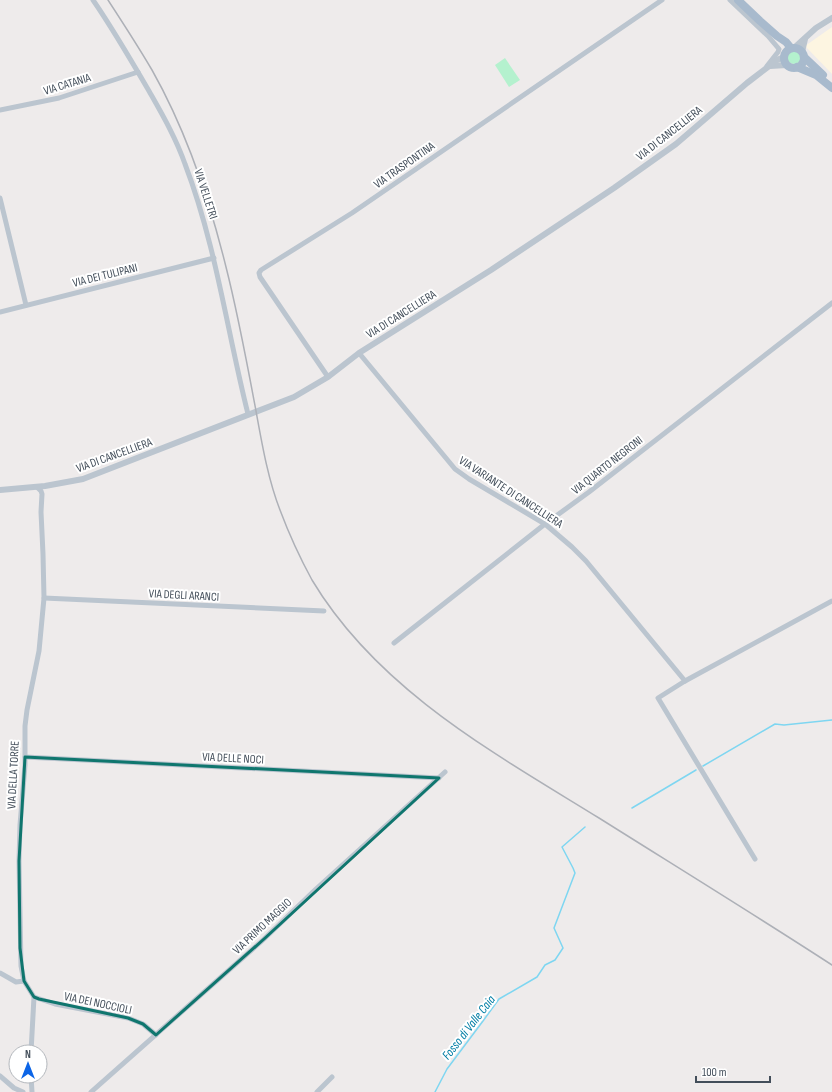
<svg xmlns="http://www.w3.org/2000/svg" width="832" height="1092" viewBox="0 0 832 1092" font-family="'Sofia Sans Condensed',sans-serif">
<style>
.commercial{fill:#fdf5e1}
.green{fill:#b4f1ce}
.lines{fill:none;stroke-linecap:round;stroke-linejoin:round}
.stream{stroke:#7ed6f1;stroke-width:1.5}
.minor{stroke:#bbc5cf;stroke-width:5}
.tertiary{stroke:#bbc5cf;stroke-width:6}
.primary{stroke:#a8bacd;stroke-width:8}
.rail{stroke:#adb0b7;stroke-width:1.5}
.marked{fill:none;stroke:#0f766e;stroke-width:3;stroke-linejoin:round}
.labels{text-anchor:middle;stroke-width:4;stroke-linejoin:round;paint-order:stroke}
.street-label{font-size:12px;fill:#434e5a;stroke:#fff}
.water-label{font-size:13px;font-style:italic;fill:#037ea5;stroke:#fff}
</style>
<rect width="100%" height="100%" fill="#eeebeb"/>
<!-- commercial -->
<polygon class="commercial" points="832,27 832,74 805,46"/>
<!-- green -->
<g class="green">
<circle cx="794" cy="57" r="7"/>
<polygon points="505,58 520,80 509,87 495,65"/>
</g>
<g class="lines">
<!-- stream -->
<g class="stream">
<polyline points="703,766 775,724 784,725 832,720"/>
<polyline points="632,808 696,770"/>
<polyline points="435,1092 447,1069 483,1021 499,999 537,977 545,965 555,960 563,948 554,928 575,873 573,868 562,847 585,827"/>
</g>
<!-- minor -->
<g class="minor">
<path d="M93,0C113,29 131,60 149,91C162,114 176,138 185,164C216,245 227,331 248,414"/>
<polyline points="730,0 768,36 779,49 778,52 767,66"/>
<polyline points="0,110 59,98 138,72"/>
<polyline points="0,198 26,305"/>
<polyline points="0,312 214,258"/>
<polyline points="359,353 455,469 469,479 545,524 572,547 586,561 685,681"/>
<polyline points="328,377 260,277 259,273 261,270 352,213 662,0"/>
<polyline points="44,598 324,611"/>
<polyline points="394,643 545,524 589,492 832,303"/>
<polyline points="25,757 439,778"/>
<polyline points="755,859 658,698 685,681 832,601"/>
<polyline points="0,973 16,982 24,981"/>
<polyline points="34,997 55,1004 128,1018 143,1024 156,1035"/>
<polyline points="31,1052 34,997 24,981 21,966 19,861 20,825 25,765 25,726 27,710 39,651 44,598 43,554 41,512 42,494 41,491 37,487"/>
<polyline points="0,1076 14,1088 23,1092"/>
<polyline points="31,1076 32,1092"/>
<polyline points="91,1092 264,939 316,889 445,772"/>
<polyline points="317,1092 332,1077"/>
</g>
<!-- tertiary -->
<g class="tertiary">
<polyline points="794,48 816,28 832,18"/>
<polyline points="802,52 805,39"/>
<polyline points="770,66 787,65"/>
<polyline points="0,490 45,486 83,479 294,397 328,377 359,353 491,270 614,188 676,144 747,83 777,60 784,57"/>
</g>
<!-- primary -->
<g class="primary">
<polyline points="738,0 760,21 777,36 786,42 791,48"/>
<circle cx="794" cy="58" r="10"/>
<polyline points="804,57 823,75"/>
<polyline points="797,67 816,75 832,88"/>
</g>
<!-- rail -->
<path class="rail" d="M108,0C123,23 138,46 152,70C187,132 209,198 226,267C238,314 247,363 256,411C262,444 268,479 280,510C289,534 300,558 312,580C378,690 494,753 599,818C677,867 755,915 832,965"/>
</g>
<!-- marked area -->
<path class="marked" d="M25,757L439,778L264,939L156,1035L143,1024L128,1018L39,999L34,997L24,981L20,948L19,861Z"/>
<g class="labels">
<!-- street labels -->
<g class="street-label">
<text transform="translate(67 84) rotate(-17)" y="4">VIA CATANIA</text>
<text transform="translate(669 133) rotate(-38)" y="4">VIA DI CANCELLIERA</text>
<text transform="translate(404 165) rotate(-35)" y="4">VIA TRASPONTINA</text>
<text transform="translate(206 194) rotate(72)" y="4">VIA VELLETRI</text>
<text transform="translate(105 275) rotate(-14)" y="4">VIA DEI TULIPANI</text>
<text transform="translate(401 314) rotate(-32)" y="4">VIA DI CANCELLIERA</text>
<text transform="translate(114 455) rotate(-20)" y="4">VIA DI CANCELLIERA</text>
<text transform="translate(607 465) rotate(-38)" y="4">VIA QUARTO NEGRONI</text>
<text transform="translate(511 492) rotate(33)" y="4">VIA VARIANTE DI CANCELLIERA</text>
<text transform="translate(184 595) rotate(3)" y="4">VIA DEGLI ARANCI</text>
<text transform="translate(233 758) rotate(3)" y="4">VIA DELLE NOCI</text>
<text transform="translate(13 775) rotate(-87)" y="4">VIA DELLA TORRE</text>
<text transform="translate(262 926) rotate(-43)" y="4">VIA PRIMO MAGGIO</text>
<text transform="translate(98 1003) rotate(12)" y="4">VIA DEI NOCCIOLI</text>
</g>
<!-- water labels -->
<g class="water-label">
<text transform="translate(468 1027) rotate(-52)" y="5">Fosso di Valle Caia</text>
</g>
</g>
<!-- north arrow -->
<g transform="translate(28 1064)"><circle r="19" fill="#ffffff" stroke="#b4b8bd"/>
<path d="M0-3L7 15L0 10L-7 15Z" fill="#0c65e7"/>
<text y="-6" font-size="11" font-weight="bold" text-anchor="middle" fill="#434e5a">N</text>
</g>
<!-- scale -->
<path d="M696 1076v6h74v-6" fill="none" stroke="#434e5a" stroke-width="2"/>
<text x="702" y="1076" font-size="12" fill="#434e5a" stroke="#ffffff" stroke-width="3" paint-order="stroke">100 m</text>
</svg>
